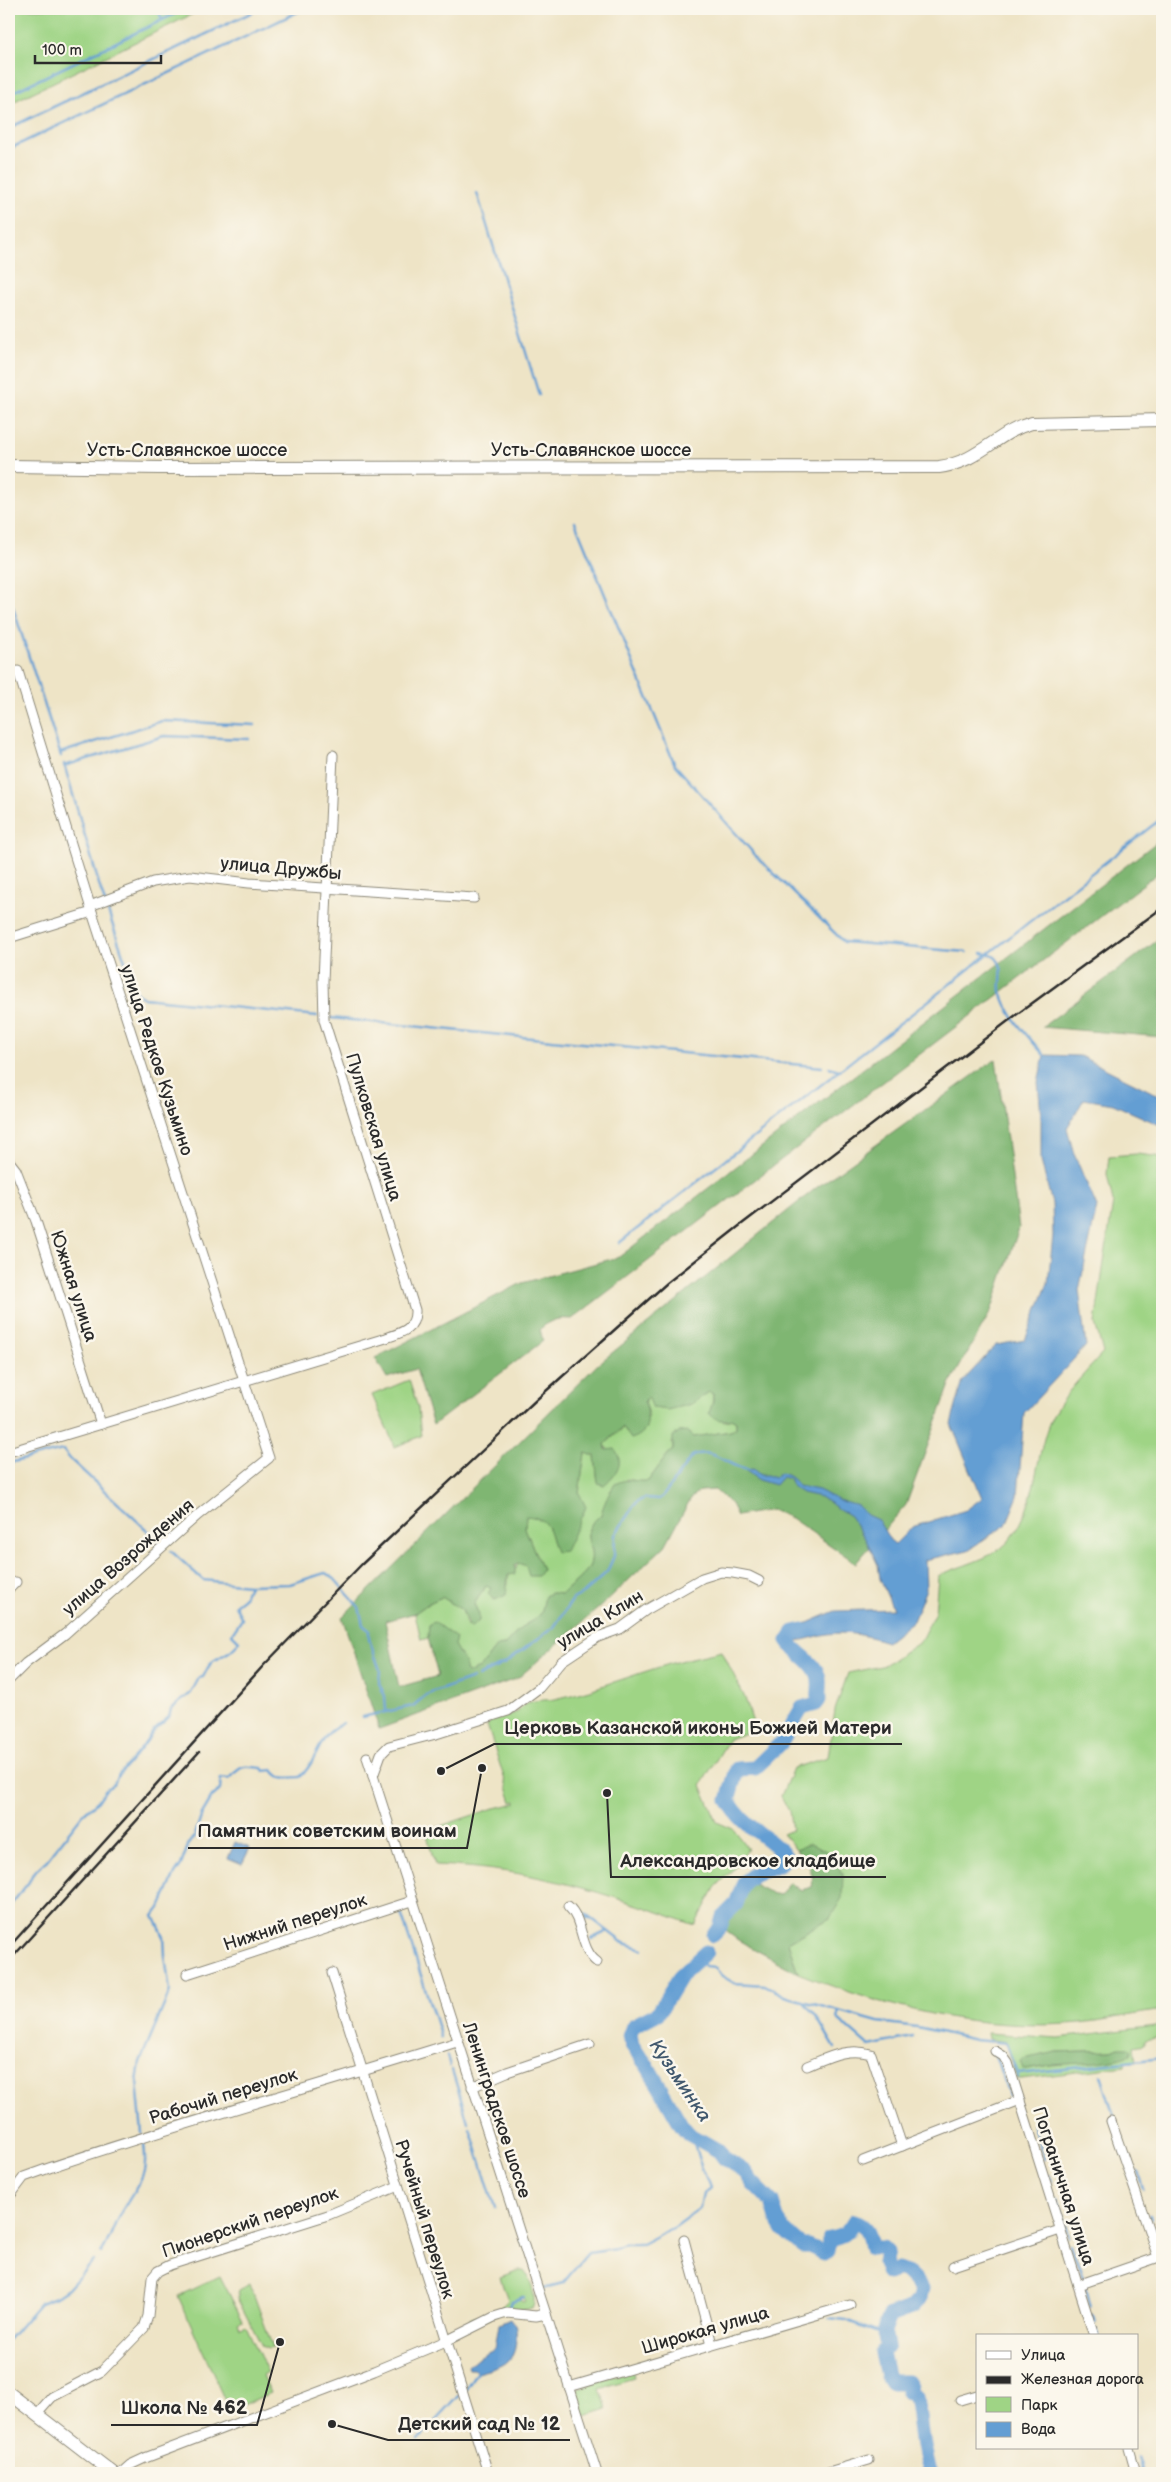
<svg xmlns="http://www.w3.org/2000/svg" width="1171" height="2482" viewBox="0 0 1171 2482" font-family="'Balsamiq Sans',sans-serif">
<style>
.green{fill:#9fd485;stroke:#658058;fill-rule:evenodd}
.forest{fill:#7fb672;stroke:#55704e;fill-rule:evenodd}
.water{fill:#649ed3;stroke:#48647f}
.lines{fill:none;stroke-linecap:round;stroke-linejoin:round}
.stream{stroke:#649ed3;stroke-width:2.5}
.river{stroke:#649ed3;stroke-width:15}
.street-casing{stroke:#8c8878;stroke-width:11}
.secondary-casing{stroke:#8c8878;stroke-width:14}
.street{stroke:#fff;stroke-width:9}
.secondary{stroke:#fff;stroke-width:12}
.rail{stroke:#2b2b2b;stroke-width:2.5}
.labels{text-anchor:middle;stroke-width:5;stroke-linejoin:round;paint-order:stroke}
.street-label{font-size:18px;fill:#2b2b2b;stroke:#fbf7ec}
.water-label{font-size:19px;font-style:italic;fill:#42596e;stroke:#fbf7ec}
.leader{fill:none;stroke:#2b2b2b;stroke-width:2}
.callout-dot{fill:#2b2b2b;stroke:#fbf7ec;stroke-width:2}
.callout-label{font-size:19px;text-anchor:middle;font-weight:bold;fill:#2b2b2b;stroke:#fbf7ec;stroke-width:5;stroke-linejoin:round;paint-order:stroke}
</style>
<rect width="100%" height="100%" fill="#fbf7ec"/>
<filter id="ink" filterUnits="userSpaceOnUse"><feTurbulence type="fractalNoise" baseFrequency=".02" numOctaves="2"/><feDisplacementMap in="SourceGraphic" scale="10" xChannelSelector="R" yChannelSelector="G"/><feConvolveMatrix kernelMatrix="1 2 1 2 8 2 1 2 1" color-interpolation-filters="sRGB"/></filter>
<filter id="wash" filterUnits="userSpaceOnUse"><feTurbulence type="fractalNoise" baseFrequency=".0096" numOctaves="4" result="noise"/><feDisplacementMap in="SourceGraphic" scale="20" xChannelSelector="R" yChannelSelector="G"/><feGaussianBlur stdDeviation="1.12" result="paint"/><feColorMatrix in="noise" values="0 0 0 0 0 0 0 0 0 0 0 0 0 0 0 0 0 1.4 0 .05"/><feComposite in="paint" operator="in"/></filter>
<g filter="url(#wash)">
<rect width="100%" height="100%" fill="#eee4c6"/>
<!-- green -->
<g class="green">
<polygon points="9,9 203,9 9,104"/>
<path d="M1137,1154L1162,1157V2010C1135,2014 1107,2020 1080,2023C984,2032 886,2009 798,1973L788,1942L830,1918L809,1844L796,1849L783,1834L792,1830L789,1811L781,1796L793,1768L828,1757L835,1710L848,1673L886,1665L920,1642L935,1612L938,1576C958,1566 992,1559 1007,1543C1035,1513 1034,1467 1047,1429C1057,1400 1083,1376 1103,1353L1095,1323L1113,1202L1107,1174L1109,1156Z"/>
<polygon points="409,1380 418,1408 421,1436 395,1447 372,1395"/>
<path d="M709,1392L713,1394L712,1407L723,1421L733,1419L736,1421V1428L731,1431L694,1437L687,1431L672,1442L673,1450L669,1453L648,1481L638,1482L627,1479L610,1491C610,1500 603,1505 601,1515C575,1534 597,1545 590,1565C586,1575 570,1586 562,1594L551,1593L545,1596L542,1611L535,1619L523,1626L505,1645L497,1646L480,1668L467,1673C463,1651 446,1638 429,1624L428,1638L421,1640L415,1613L429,1603L442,1597L462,1610L467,1626L477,1610L474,1604L487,1585L491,1588L492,1599L495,1600L508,1584V1575L516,1569L518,1563L542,1570L525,1528L526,1515C543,1517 549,1523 552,1541L579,1493L585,1453L595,1456L598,1483L604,1485L617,1471L605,1444L624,1427L649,1417L644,1402L648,1396L681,1406L691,1404Z"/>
<path d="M722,1651L745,1698L754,1726L747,1729L746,1733L729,1739L701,1785L717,1822L733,1829L748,1849L738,1864L715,1888L695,1925C603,1892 534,1869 435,1865L426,1831L491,1809L516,1803V1801L512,1802L487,1725L493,1720L518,1712C525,1698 542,1701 555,1699C601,1689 643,1670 688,1659C699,1656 710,1654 722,1651Z"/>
<path d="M1162,2022V2037L1145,2040V2044L1134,2046L1136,2062H1125V2066L1021,2079H1016L1006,2046L1007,2042L988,2039L987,2033L1058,2038L1156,2026ZM1119,2047L1116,2059L1067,2062L1027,2069L1057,2052L1112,2050Z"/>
<path d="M519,2270H523C530,2279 538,2298 532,2309L513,2310V2307H510L513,2301L519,2299L523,2302L525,2301L523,2296L511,2301L509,2309L472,2325L470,2319L500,2308L508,2300L500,2277Z"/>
<polygon points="220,2276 243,2321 238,2323 240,2328 246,2326 268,2373 263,2376 270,2393 230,2411 178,2296"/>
<polygon points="250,2284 273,2348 269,2349 262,2346 237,2298 239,2290"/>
<polygon points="632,2370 634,2378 600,2388 607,2409 582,2417 576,2396 578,2388"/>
</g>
<!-- forest -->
<g class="forest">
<path d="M1162,838V870L572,1319C558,1318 551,1319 540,1329L543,1341L433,1425L416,1369L387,1378L375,1358L522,1283L619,1257Z"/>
<polygon points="1162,937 1162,1037 1042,1027"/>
<path d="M996,1059L1019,1228L991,1311L951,1382L906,1505L856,1563L791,1518L772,1510L737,1516L731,1504L715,1490L700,1491L691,1498L665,1546L601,1606L518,1678L379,1729L342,1617L597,1365L816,1188ZM709,1392L713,1394V1401L709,1413C715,1421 723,1421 733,1419L736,1421V1428L731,1431L694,1437L687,1431L679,1432L673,1436V1450L669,1453L648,1481C633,1482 628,1477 615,1484C609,1493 603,1505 601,1515C575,1534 597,1545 590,1565C586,1575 570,1586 562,1594L551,1593L545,1596L542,1611L535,1619L523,1626L505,1645L497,1646L480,1668L467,1673L465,1664L454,1645L456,1638L434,1622L429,1624L428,1638L438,1676L399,1687L385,1621L415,1613L429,1603L442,1597L462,1610L470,1628L479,1621V1615L474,1604L486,1586L491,1588L488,1594L495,1600L506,1595L508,1575L515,1574V1565L518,1563L526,1566L529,1576H538L542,1570L525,1528L526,1516C551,1518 548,1532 556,1552L565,1551L586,1507L579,1493L585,1453L595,1456L598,1483L604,1485C616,1474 625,1465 615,1449L606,1450L605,1444L623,1427L631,1439C651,1433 649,1418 644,1402L648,1397L653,1408L667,1410L691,1404Z"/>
<path d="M809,1844L827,1851L843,1874L842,1898L830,1918L788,1942L798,1973L738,1940L723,1929C726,1918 733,1914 738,1905C745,1895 744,1885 754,1877L755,1885L771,1893L780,1895L789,1883L801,1890L812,1887C815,1871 806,1861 796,1849Z"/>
<path d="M1119,2047H1129L1132,2050L1131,2054C1109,2066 1056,2061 1027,2069H1023L1020,2061L1023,2059L1057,2052L1112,2050Z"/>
</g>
<!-- water -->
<g class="water">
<path d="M1044,1055L1080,1056L1162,1097V1126L1113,1104L1084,1099L1067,1128L1074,1154L1097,1207L1079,1290L1086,1346L1024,1413L1018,1496L1006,1525L968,1550L925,1560L926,1589L913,1621L887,1642C867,1636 849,1631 828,1634C814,1636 803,1642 788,1641L789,1631L835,1611L893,1609L880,1579L878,1565L866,1540L850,1516L820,1497L802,1493L793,1487L789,1479L782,1477L775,1485L758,1480L745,1470L753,1469L760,1475H767L774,1478L780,1473C789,1475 793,1478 798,1486L819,1490L838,1500L858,1506L867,1515L878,1520L890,1540L895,1544L912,1527L966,1510L982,1498L951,1424L963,1381L996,1345L1025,1340L1048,1283L1053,1235L1052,1204L1041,1161V1115L1038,1082Z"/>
<polygon points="235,1842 250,1848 242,1864 228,1858"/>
<path d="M510,2319C511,2321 513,2323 515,2325C517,2329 516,2337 516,2341C514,2367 497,2367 477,2373L474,2369H469L468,2366L477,2358L495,2348L499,2324Z"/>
</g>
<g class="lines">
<!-- stream -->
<g class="stream">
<polyline points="157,9 162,19"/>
<polyline points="9,94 185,9"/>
<polyline points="9,128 259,9"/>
<polyline points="9,149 304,9"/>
<polyline points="477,193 539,395"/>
<polyline points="575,522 675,765 756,856 844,942 967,952"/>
<polyline points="9,595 61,756"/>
<polyline points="60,753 162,721 255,725"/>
<polyline points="64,764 101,891 136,993 144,998 317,1016"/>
<polyline points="64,766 164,736 249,739"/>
<path d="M982,953C987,954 992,954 996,958C1006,969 999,979 1001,991C1007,1016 1028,1036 1044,1055"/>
<polyline points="331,1018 822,1067"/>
<polyline points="829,1067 839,1070"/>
<polyline points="619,1243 1162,818"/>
<polyline points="9,1463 63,1450 71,1460 160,1542"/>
<polyline points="171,1551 203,1580 248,1585"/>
<path d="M478,1676L505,1663L554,1627L573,1599L584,1593L607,1572L614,1556L615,1535L633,1507L638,1501L646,1498L659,1499L663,1496L692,1456C715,1446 726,1467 748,1470"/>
<polyline points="362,1717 413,1706 426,1695 473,1678"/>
<path d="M9,1907L29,1882L33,1873L47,1860L83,1814L98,1801L106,1789L113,1785L117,1777L141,1749L155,1729L169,1717L171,1709L191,1693L199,1678L203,1677C206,1672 208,1666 212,1662C221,1655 233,1653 239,1641L232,1634L242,1619L235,1605L244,1598L249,1585L290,1584L325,1573L332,1576L359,1607L363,1625L369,1630V1639L380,1670L379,1683L385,1696L386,1711"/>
<polyline points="578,1910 587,1915 622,1942 643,1949"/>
<polyline points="401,1913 441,2038"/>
<polyline points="580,1918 591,1918"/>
<polyline points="591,1939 608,1931"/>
<polyline points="699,1959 705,1966 714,1967 722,1976 734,1983 765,1985 785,1996 878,2022 917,2027 975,2040 1006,2043 1018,2077"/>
<polyline points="803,2001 816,2016 835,2048"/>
<polyline points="839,2011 837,2018 869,2046 912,2037"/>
<polyline points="995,2055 1010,2098"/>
<polyline points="447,2056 450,2066"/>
<polyline points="452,2070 468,2122"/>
<polyline points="1018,2074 1162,2058"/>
<polyline points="1101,2075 1116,2123"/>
<polyline points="1033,2125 1044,2159"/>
<polyline points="470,2128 495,2208"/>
<path d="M142,2133L137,2082L140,2062L170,1991L165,1956L164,1937L154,1916L160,1908L175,1874L181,1865L189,1843L195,1835L202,1814L212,1797L220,1790L221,1778L228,1779C244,1764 241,1766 262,1768L264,1771L273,1770C280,1781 289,1777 300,1777C314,1765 317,1747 328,1734C331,1730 339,1726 343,1723"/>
<polyline points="1138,2171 1143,2189"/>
<polyline points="1049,2175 1052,2181"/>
<polyline points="1057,2199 1069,2238"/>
<polyline points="1150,2215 1151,2219"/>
<polyline points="1071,2245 1083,2278"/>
<path d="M101,2253C109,2242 112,2230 118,2218C126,2202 139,2188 144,2171C146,2163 145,2152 144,2144"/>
<polyline points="1085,2287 1090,2307"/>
<path d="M544,2288L563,2283L588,2253L616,2249L626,2244H642L674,2227L700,2208L703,2194L710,2188C706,2176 701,2167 698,2157C695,2148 695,2141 689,2134"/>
<polyline points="510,2307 512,2301 524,2297"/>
<polyline points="1093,2316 1095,2323"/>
<polyline points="829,2318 846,2320 884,2334"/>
<polyline points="1097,2330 1099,2336"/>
<polyline points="9,2339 40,2303 56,2297 68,2289 93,2261"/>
<polyline points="466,2389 477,2372"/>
<path d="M418,2440C432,2424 445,2411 459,2395"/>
<polyline points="1137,2458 1142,2473"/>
<polyline points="1152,2473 1162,2470"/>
</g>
<!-- river -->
<g class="river">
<path d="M713,1935L720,1928L723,1917L736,1904L744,1882L754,1874L779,1864L786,1857C766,1833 745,1830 728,1800L737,1769L755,1768L781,1743L802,1708L816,1704L819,1700C818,1692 821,1682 818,1675C813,1660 796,1654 788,1641L794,1632L803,1630"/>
<path d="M706,1952L681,1975L658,2013L633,2026L630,2034L632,2045L648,2067L682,2126L689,2134L719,2151L724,2158L745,2172L752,2182L772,2202L777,2219L784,2230L802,2246H809L824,2253L828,2251L829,2239C844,2236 846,2235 854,2222C868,2225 869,2236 871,2248H883L887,2252L884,2263L888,2274L898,2269L906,2272L922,2288L920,2299L912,2307L890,2315L884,2331L887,2346L882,2353L887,2376L891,2382H907L910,2387L908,2392L916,2397C921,2424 921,2449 930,2473"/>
</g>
</g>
</g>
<g filter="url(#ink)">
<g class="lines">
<!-- street casing -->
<g class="street-casing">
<g id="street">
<polyline points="90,906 153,882 190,876 249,883 474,898"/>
<polyline points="9,938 92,912"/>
<polyline points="9,1161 16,1170 36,1221 101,1424"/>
<path d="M9,1452L386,1338C401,1333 416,1329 415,1310L324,1020L323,981L333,755"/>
<polyline points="9,1589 16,1582"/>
<polyline points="9,1680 26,1663 65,1634 198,1515 269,1458 92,912 18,671"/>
<polyline points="367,1757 597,2473"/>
<polyline points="373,1776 381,1754 389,1746 436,1734 508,1711 539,1688 562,1661 598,1637 620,1629 646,1610 702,1578 721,1572 733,1573 749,1576 759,1581"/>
<path d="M568,1906C584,1920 579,1949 597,1962"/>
<polyline points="332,1973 488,2473"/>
<polyline points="187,1974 412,1901"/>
<polyline points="995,2051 1003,2056 1008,2063 1094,2336"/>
<path d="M807,2066C829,2057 847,2047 871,2054L902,2146"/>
<polyline points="472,2087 507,2072 590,2044"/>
<polyline points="1111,2121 1158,2257"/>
<polyline points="863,2161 1020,2100"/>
<path d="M9,2197L24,2177L49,2168C184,2122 321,2085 457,2042"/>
<polyline points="684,2240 712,2344"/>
<polyline points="953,2266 1060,2230"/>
<polyline points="1078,2285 1162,2256"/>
<polyline points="569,2387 850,2305"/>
<polyline points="960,2400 977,2395"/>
<polyline points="37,2414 52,2397 102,2371 144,2328 148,2316 152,2278 158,2271 170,2265 328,2215 398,2186"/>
<polyline points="1129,2448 1136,2473"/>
<polyline points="121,2473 130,2465 145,2458 374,2371 446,2341 494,2317 507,2313 536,2316 546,2314"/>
<polyline points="825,2473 869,2460"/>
</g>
</g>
<!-- secondary casing -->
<g class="secondary-casing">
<g id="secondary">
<path d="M9,466L160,468L939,467C980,462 996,432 1032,423L1162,420"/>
<polyline points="9,2393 113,2473"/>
</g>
</g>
<!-- street -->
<use href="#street" class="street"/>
<!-- secondary -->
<use href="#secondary" class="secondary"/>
<!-- rail -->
<g class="rail">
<polyline points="9,1947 264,1665 362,1564 536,1400 667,1283 738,1227 1016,1015 1162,908"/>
<polyline points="9,1961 199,1752"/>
</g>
</g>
</g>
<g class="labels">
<!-- street labels -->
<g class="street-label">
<text x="187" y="456">Усть-Славянское шоссе</text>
<text x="591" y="456">Усть-Славянское шоссе</text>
<text transform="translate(281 868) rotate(5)" y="6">улица Дружбы</text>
<text transform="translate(157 1060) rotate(72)" y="6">улица Редкое Кузьмино</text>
<text transform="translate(374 1127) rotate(73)" y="6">Пулковская улица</text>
<text transform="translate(74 1286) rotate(72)" y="6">Южная улица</text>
<text transform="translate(128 1557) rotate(-41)" y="6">улица Возрождения</text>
<text transform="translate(600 1619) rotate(-31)" y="6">улица Клин</text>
<text transform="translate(295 1922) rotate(-18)" y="6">Нижний переулок</text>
<text transform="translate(223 2096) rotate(-17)" y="6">Рабочий переулок</text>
<text transform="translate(497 2110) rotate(72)" y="6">Ленинградское шоссе</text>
<text transform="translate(1064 2186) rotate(72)" y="6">Пограничная улица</text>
<text transform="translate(425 2219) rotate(73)" y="6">Ручейный переулок</text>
<text transform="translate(250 2222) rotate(-19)" y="6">Пионерский переулок</text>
<text transform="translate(705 2330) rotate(-16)" y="6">Широкая улица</text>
</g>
<!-- water labels -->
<g class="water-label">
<text transform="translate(681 2080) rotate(56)" y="7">Кузьминка</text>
</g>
</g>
<!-- callouts -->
<path class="leader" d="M441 1771L494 1744H902M482 1768L467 1848H188M607 1793L611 1877H886M280 2342L257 2425H111M332 2424L388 2440H570"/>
<g class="callout-dot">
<circle cx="441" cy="1771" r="5"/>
<circle cx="482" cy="1768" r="5"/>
<circle cx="607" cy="1793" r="5"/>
<circle cx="280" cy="2342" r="5"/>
<circle cx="332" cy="2424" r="5"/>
</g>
<g class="callout-label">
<text x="698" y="1734">Церковь Казанской иконы Божией Матери</text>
<text x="327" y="1837">Памятник советским воинам</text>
<text x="748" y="1867">Александровское кладбище</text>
<text x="184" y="2414">Школа № 462</text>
<text x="479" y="2430">Детский сад № 12</text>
</g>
<!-- margin -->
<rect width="1171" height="2482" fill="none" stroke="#fbf7ec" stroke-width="30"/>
<!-- legend -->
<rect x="976" y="2334" width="162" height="115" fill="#fbf7ec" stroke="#a8a59f"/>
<rect x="986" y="2351" width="25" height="8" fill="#ffffff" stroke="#a8a59f"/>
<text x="1021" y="2360" font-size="15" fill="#2b2b2b">Улица</text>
<rect x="986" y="2376" width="25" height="8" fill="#2b2b2b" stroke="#a8a59f"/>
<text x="1021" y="2384" font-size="15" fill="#2b2b2b">Железная дорога</text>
<rect x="986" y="2397" width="25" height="15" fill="#9fd485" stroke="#a8a59f"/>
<text x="1021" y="2410" font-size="15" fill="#2b2b2b">Парк</text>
<rect x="986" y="2422" width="25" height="15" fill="#649ed3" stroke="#a8a59f"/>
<text x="1021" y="2434" font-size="15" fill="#2b2b2b">Вода</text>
<!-- scale -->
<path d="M35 55v8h126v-8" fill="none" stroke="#2b2b2b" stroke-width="2.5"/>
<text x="42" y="55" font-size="15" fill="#2b2b2b" stroke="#fbf7ec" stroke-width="4" paint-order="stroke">100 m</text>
</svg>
